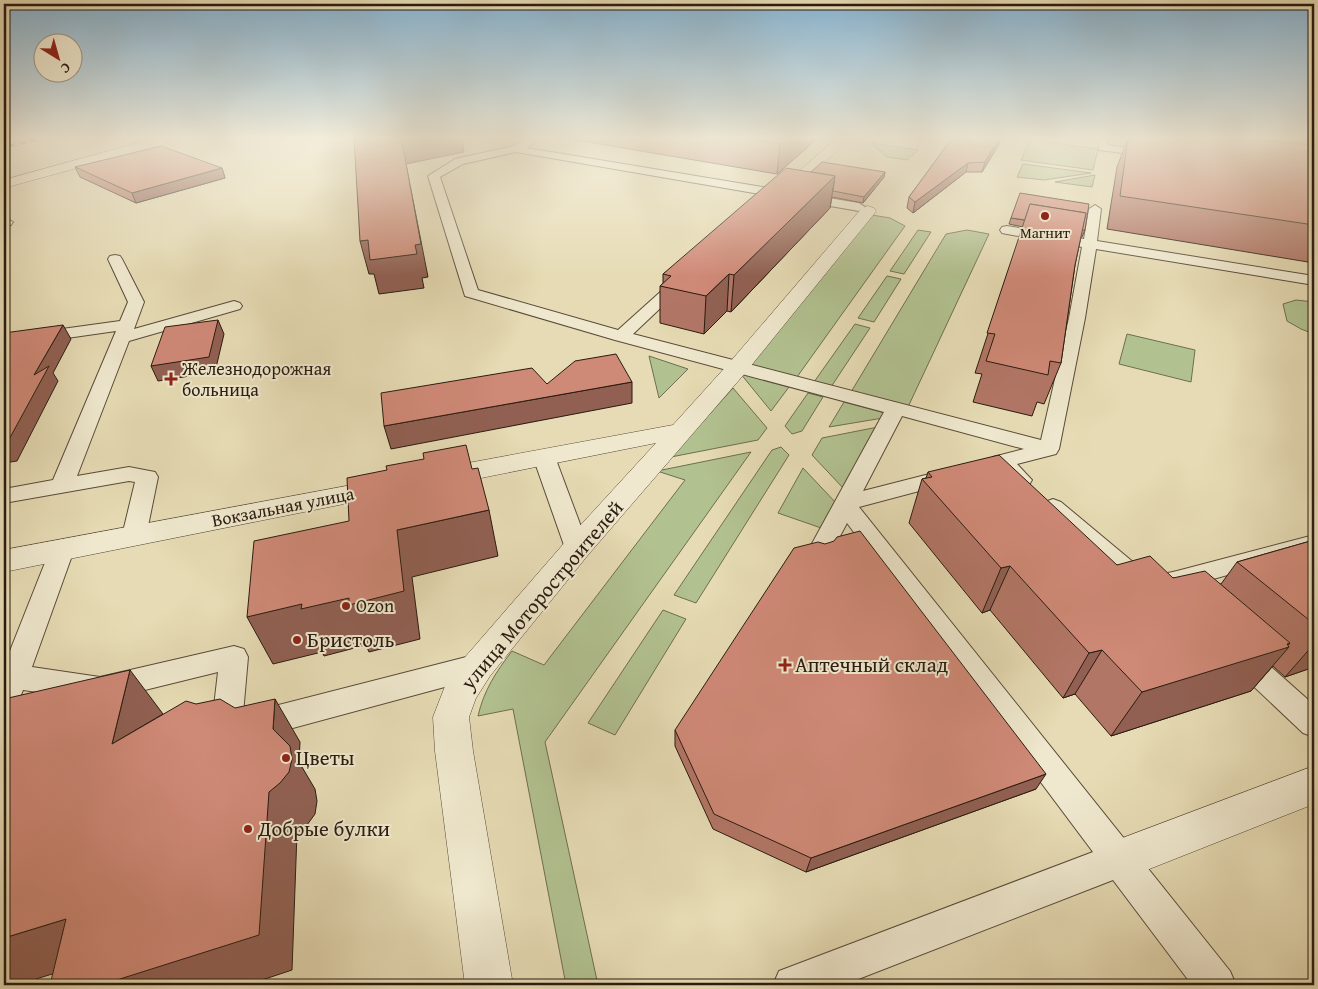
<svg xmlns="http://www.w3.org/2000/svg" width="1318" height="989" viewBox="0 0 1318 989" font-family="'Gentium Book Plus',serif">
<style>
.green{fill:#b2c190;stroke:#6e6e50}
.lines{fill:none;stroke-linecap:round;stroke-linejoin:round}
.lane-casing{stroke:#584b38;stroke-width:2}
.street-casing{stroke:#584b38;stroke-width:1}
.lane{fill:#efe8ce;fill-rule:evenodd}
.street{fill:#efe8ce;fill-rule:evenodd}
.rail-casing{stroke:#291b0f;stroke-width:3}
.rail{stroke:#efe8ce;stroke-width:2;stroke-dasharray:5.5;stroke-linecap:butt}
.wall{fill:#b27666;stroke:#291b0f}
.shaded-wall{fill:#916053;stroke:#291b0f}
.building{fill:#cf8977;stroke:#291b0f}
.poi-dot{fill:#8f2418;stroke:#efe8ce;stroke-width:2}
.labels{text-anchor:middle;stroke-width:4;stroke-linejoin:round;paint-order:stroke}
.far-poi-label{font-size:15px;fill:#291b0f;stroke:#efe8ce}
.poi-label{font-size:18px;fill:#291b0f;stroke:#efe8ce;text-anchor:start}
.street-label{font-size:18px;fill:#291b0f;stroke:#efe8ce}
.near-street-label{font-size:21px;fill:#291b0f;stroke:#efe8ce}
.near-poi-label{font-size:21px;fill:#291b0f;stroke:#efe8ce;text-anchor:start}
</style>
<rect width="100%" height="100%" fill="#e6dbb4"/>
<filter id="stains"><feTurbulence type="fractalNoise" baseFrequency=".004" numOctaves="4"/><feColorMatrix values="0 0 0 0 .2 0 0 0 0 .09 0 0 0 0 .02 0 0 0 .5 -.17"/></filter>
<radialGradient id="worn" r=".72"><stop offset=".6" stop-color="#630" stop-opacity="0"/><stop offset="1" stop-color="#630" stop-opacity=".3"/></radialGradient>
<!-- green -->
<g class="green">
<polygon points="1030,140 1098,149 1093,170 1021,160"/>
<polygon points="871,143 918,150 907,160 887,157"/>
<polygon points="1023,164 1091,173 1044,180 1017,177"/>
<polygon points="1095,175 1092,187 1055,182"/>
<polygon points="872,215 890,218 905,226 797,377 748,364"/>
<polygon points="918,230 931,232 904,274 890,271"/>
<polygon points="967,230 989,234 908,407 851,392 946,234"/>
<polygon points="887,276 901,279 874,322 858,318"/>
<polygon points="1296,300 1314,302 1314,334 1301,329 1287,321 1283,304"/>
<polygon points="855,324 870,328 831,387 814,382"/>
<polygon points="1127,334 1195,350 1191,382 1119,364"/>
<polygon points="649,356 688,369 659,398"/>
<polygon points="740,373 789,387 771,411"/>
<polygon points="733,388 767,428 758,440 671,457"/>
<polygon points="808,393 823,397 802,431 792,434 785,426"/>
<polygon points="844,402 885,413 883,418 829,427"/>
<polygon points="878,427 844,489 812,455 822,438"/>
<polygon points="781,447 789,455 696,603 674,595 772,450"/>
<path d="M751,452L545,742L598,985H566L513,709L478,716C484,690 496,672 512,651L544,665L685,480L657,471Z"/>
<polygon points="803,468 837,504 824,529 778,513"/>
<polygon points="663,610 686,619 615,735 588,723"/>
</g>
<g class="lines">
<!-- lane casing -->
<g class="lane-casing">
<g id="lane">
<path d="M530,137H544L527,148L859,203L865,207L859,211L516,152L463,164L440,177L478,290L618,330L677,277H687L690,280L687,283L633,334L1041,440L1069,318L1082,247L1007,234L1002,233L1000,230L1002,227L1007,226L1084,239L1089,209L1095,205L1101,209L1097,241L1314,276V285L1096,249L1085,318L1059,449L1056,454L1017,464L1032,480L1029,485C1013,489 999,475 990,462L993,457L1024,449L902,416L863,491L949,469L957,471L960,476L957,481L859,507L1230,971L1236,985H1192L1113,880L843,985H773L779,971L1093,852L847,523L830,555L821,558L812,555L809,549L884,412L615,340L465,296L428,176L455,159L513,146Z"/>
<polygon points="1098,137 1108,137 1108,145 1154,151 1159,154 1154,157 1099,150"/>
<polygon points="4,217 13,222 11,225 4,225"/>
<polygon points="115,255 120,256 122,259 144,302 134,329 234,301 240,303 242,306 240,309 129,341 77,476 129,467 155,472 158,477 146,536 142,542 134,544 126,542 122,536 135,482 129,481 4,503 4,489 53,480 116,331 4,347 4,337 120,321 128,302 108,259 110,256"/>
<polygon points="544,450 552,452 555,457 589,548 586,554 577,557 568,554 565,548 533,457 536,452"/>
<polygon points="1053,499 1061,502 1151,577 1155,584 1151,591 1142,594 1133,591 1045,512 1042,507 1045,502"/>
<polygon points="1314,535 1314,551 1177,589 1168,587 1164,580 1168,573 1177,571"/>
<polygon points="62,541 71,544 74,550 32,667 100,677 234,646 244,649 248,657 243,714 478,654 488,658 492,666 488,674 478,678 226,746 215,742 211,732 218,672 100,701 23,690 14,712 4,716 4,666 50,550 53,544"/>
<polygon points="1241,646 1251,649 1314,705 1314,737 1303,733 1231,665 1227,657 1231,649"/>
</g>
</g>
<!-- street casing -->
<g class="street-casing">
<g id="street">
<polygon points="159,137 181,137 179,140 4,188 4,180"/>
<polygon points="838,137 852,137 791,193 778,197 773,196 771,193 773,190 781,187"/>
<polygon points="1137,137 1174,137 1191,140 1192,143 1186,147 1143,141"/>
<polygon points="868,206 874,208 876,211 874,214 746,372 588,555 490,676 476,698 469,717 473,751 513,985 465,985 435,751 433,717 447,681 466,656 566,541 656,443 441,486 432,483 428,477 432,471 441,468 673,425 730,362 862,208"/>
<polygon points="384,479 394,482 398,488 394,494 4,572 4,550"/>
<polygon points="1314,766 1314,804 1119,881 1104,875 1098,860 1104,845"/>
</g>
</g>
<!-- lane -->
<use href="#lane" class="lane"/>
<!-- street -->
<use href="#street" class="street"/>
<!-- rail casing -->
<g class="rail-casing">
<polyline id="rail" points="4,147 50,137"/>
</g>
<!-- rail -->
<use href="#rail" class="rail"/>
</g>
<!-- wall -->
<g class="wall">
<polygon points="569,137 819,137 777,174 570,139"/>
<polygon points="953,137 1001,137 999,144 982,172 966,172 913,213 907,208 909,197"/>
<polygon points="1274,137 1314,137 1314,263 1107,229 1117,167 1128,138 1275,141"/>
<polygon points="75,167 222,168 225,178 136,203 80,177"/>
<polygon points="811,172 885,172 884,177 863,203 832,197 830,208 731,312 727,311 704,334 660,323 660,286 663,283 663,274"/>
<polygon points="1011,218 1085,230 1082,237 1081,237 1075,265 1061,363 1044,404 1037,402 1032,416 973,402 982,374 975,373 1023,227 1009,224"/>
<polygon points="928,472 1117,565 1173,578 1221,584 1237,562 1314,540 1314,667 1285,677 1273,666 1251,691 1111,736 1075,694 1063,698 990,610 982,613 909,523 922,479 926,478"/>
<polygon points="675,730 1036,789 806,872 713,829 675,746"/>
</g>
<!-- shaded-wall -->
<g class="shaded-wall">
<polygon points="401,137 462,137 464,152 406,164 428,277 422,278 424,288 379,294 374,274 369,274 360,241 368,240"/>
<polygon points="789,137 819,137 777,174 780,144"/>
<polygon points="1000,137 1001,137 999,144 982,172 985,162"/>
<polygon points="968,163 966,172 913,213 915,202"/>
<polygon points="222,168 225,178 136,203 132,193"/>
<polygon points="885,172 884,177 863,203 864,197"/>
<polygon points="835,176 830,208 731,312 734,275"/>
<polygon points="729,274 727,311 704,334 706,296"/>
<polygon points="218,320 224,334 215,372 158,381 151,366"/>
<polygon points="63,325 71,339 53,373 58,381 17,461 4,463 4,445 34,375"/>
<polygon points="632,382 632,403 391,449 384,426"/>
<polygon points="489,510 498,556 412,577 420,639 369,652 366,645 324,656 322,652 273,664 247,617 397,530"/>
<polygon points="1010,566 990,610 982,613 1001,568"/>
<polygon points="1290,643 1286,648 1289,647 1251,691 1111,736 1142,692"/>
<polygon points="1314,644 1314,667 1285,677"/>
<polygon points="1102,650 1075,694 1063,698 1089,653"/>
<polygon points="130,670 163,714 112,744"/>
<polygon points="275,699 300,742 299,762 315,789 317,801 315,814 307,825 297,833 292,970 247,985 101,985 269,792"/>
<polygon points="1046,774 1036,789 806,872 811,858"/>
<polygon points="66,919 114,955 36,979 35,985 4,985 4,938"/>
</g>
<!-- building -->
<g class="building">
<polygon points="354,137 401,137 421,244 415,245 417,254 370,260 368,240 360,241"/>
<polygon points="735,137 789,137 780,144"/>
<polygon points="953,137 1000,137 985,162 968,163 915,202 909,197"/>
<polygon points="1128,138 1245,139 1314,145 1314,225 1120,196"/>
<polygon points="161,146 222,168 132,193 75,167"/>
<polygon points="822,162 885,172 864,197 833,191 835,176 811,172"/>
<polygon points="786,168 835,176 734,275 729,274 706,296 660,286 671,276 663,274"/>
<polygon points="1020,193 1089,204 1085,230 1082,230 1086,213 1030,204 1025,220 1011,218"/>
<polygon points="1030,204 1086,213 1075,265 1061,363 1050,361 1048,375 986,361 995,334 987,333"/>
<polygon points="218,320 209,357 151,366 165,327"/>
<polygon points="63,325 34,375 49,366 6,445 4,445 4,333"/>
<polygon points="616,354 632,382 384,426 381,393 532,368 547,384 575,361"/>
<polygon points="466,445 472,469 478,468 489,510 397,530 404,591 349,605 349,598 301,609 302,604 247,617 254,541 349,521 347,478 387,470 386,466 424,459 423,453"/>
<polygon points="999,455 1117,565 1150,556 1173,578 1205,571 1290,643 1287,644 1289,647 1142,692 1102,650 1089,653 1010,566 1001,568 922,479 932,477 928,472"/>
<polygon points="860,531 1046,774 811,858 714,814 675,730 794,548 818,542 825,544 834,541 837,537"/>
<polygon points="1314,540 1314,624 1237,562"/>
<polygon points="130,670 112,744 186,701 196,704 220,699 235,708 275,699 273,729 290,746 292,759 289,772 280,783 269,792 259,935 101,985 50,985 66,919 4,938 4,699"/>
</g>
<!-- sky -->
<linearGradient id="sky" x2="0" y2="1"><stop stop-color="#88b6d4"/><stop offset="0.5" stop-color="#f4efdd"/><stop offset="1" stop-color="#f4efdd" stop-opacity="0"/></linearGradient>
<rect width="1318" height="276" fill="url(#sky)"/>
<!-- markers -->
<g class="poi-dot">
<circle cx="1045" cy="216" r="5"/>
<path d="M168.5 371.5h5v5h5v5h-5v5h-5v-5h-5v-5h5z"/>
<circle cx="346" cy="606" r="5"/>
<circle cx="297" cy="640" r="5"/>
<path d="M782.5 657.5h5v5h5v5h-5v5h-5v-5h-5v-5h5z"/>
<circle cx="286" cy="758" r="5"/>
<circle cx="248" cy="829" r="5"/>
</g>
<g class="labels">
<!-- far-poi labels -->
<g class="far-poi-label">
<text x="1045" y="238">Магнит</text>
</g>
<!-- poi labels -->
<g class="poi-label">
<text x="182" y="375">Железнодорожная<tspan x="182" dy="21">больница</tspan></text>
<text x="356" y="612">Ozon</text>
</g>
<!-- street labels -->
<g class="street-label">
<text transform="translate(283 507) rotate(-11)" y="6">Вокзальная улица</text>
</g>
<!-- near-street labels -->
<g class="near-street-label">
<text transform="translate(542 595) rotate(-50)" y="7">улица Моторостроителей</text>
</g>
<!-- near-poi labels -->
<g class="near-poi-label">
<text x="307" y="647">Бристоль</text>
<text x="795" y="672">Аптечный склад</text>
<text x="296" y="765">Цветы</text>
<text x="258" y="836">Добрые булки</text>
</g>
</g>
<!-- margin -->
<rect width="1318" height="989" fill="none" stroke="#e6dbb4" stroke-width="20"/>
<rect x="5" y="5" width="1308" height="979" fill="none" stroke="#291b0f" stroke-width="2.5"/>
<rect x="10" y="10" width="1298" height="969" fill="none" stroke="#291b0f"/>
<!-- north arrow -->
<g transform="translate(58 58) rotate(143)"><circle r="24" fill="#efe8ce" stroke="#a09682"/>
<path d="M0-4L9 19L0 12L-9 19Z" fill="#8f2418"/>
<text y="-8" font-size="14" font-weight="bold" text-anchor="middle" fill="#291b0f">С</text>
</g>
<rect width="100%" height="100%" filter="url(#stains)"/>
<rect width="100%" height="100%" fill="url(#worn)"/>
</svg>
